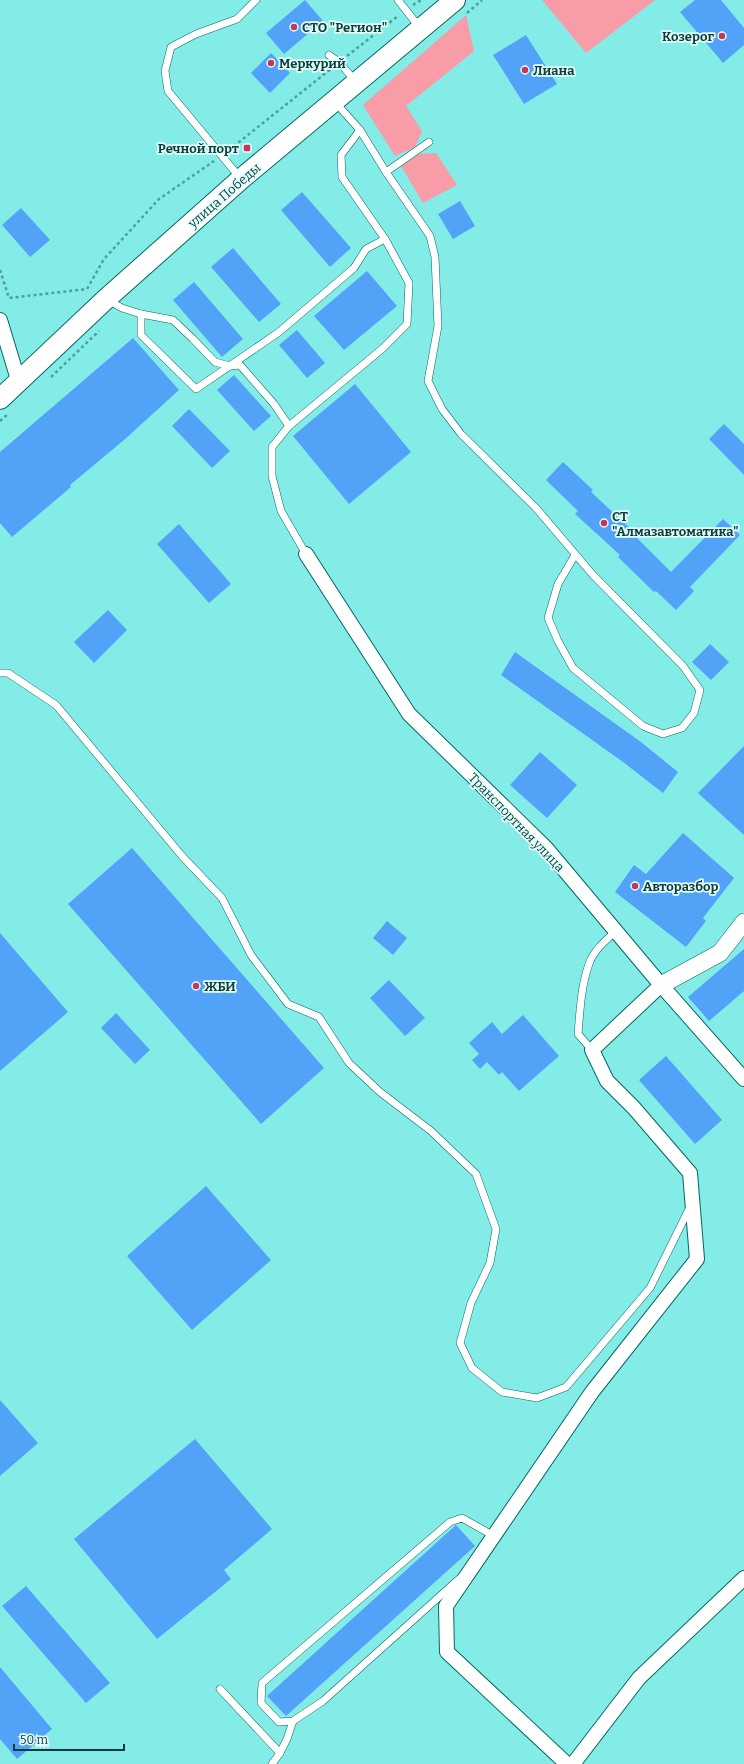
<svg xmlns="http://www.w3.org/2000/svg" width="744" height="1764" viewBox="0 0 744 1764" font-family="Bitter,serif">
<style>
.green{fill:#f89ca7}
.building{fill:#52a3f8}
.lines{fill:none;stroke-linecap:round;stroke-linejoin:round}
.service-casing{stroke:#056764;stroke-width:8}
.minor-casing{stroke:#056764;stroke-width:16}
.tertiary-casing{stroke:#056764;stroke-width:18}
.secondary-casing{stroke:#056764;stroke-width:22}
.path{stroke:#4f9f9b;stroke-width:2.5;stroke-dasharray:3 3;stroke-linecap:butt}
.service{stroke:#fff;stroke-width:7}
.minor{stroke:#fff;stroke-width:14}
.tertiary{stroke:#fff;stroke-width:17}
.secondary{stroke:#fff;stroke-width:20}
.poi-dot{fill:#c63658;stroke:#e2fffd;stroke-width:1.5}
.labels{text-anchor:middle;stroke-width:3.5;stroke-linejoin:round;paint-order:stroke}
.poi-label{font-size:13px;font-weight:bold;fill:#0d3c3a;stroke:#e2fffd;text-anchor:start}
.street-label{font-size:13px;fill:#0d3c3a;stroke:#e2fffd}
</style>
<rect width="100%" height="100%" fill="#83ece7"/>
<!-- green -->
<g class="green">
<polygon points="542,0 655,0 586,53"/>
<polygon points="466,15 474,51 406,106 422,131 415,147 395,156 363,105"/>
<polygon points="436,153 457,185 423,203 401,166 419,154"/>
</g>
<!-- building -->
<g class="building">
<polygon points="305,0 323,21 284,54 266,33"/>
<polygon points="695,0 721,0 744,28 744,45 723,63 680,12"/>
<polygon points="526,35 557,84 524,104 493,55"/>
<polygon points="271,53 290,73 270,93 251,73"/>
<polygon points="302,192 351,248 330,267 281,210"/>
<polygon points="460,201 475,226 453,239 438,214"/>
<polygon points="21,208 50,240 30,257 2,225"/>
<polygon points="233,248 281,304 259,322 211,267"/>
<polygon points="367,271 397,306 344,350 314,316"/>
<polygon points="194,282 243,339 222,357 173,300"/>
<polygon points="297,330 325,363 307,378 279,345"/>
<polygon points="133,338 179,390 124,440 70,485 71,487 12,537 0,523 0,452"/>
<polygon points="234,375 271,416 254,431 217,390"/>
<polygon points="355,384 411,452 349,504 293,436"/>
<polygon points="189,409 230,451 212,468 172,426"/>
<polygon points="724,424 744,444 744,475 709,439"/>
<polygon points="563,462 593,490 591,492 634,532 632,533 671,572 723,519 740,535 690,587 694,591 676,610 656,591 654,592 618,557 620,555 575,514 578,511 546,480"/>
<polygon points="179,524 231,584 209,603 157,544"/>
<polygon points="108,610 127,630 94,663 74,642"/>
<polygon points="710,644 729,662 711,680 692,662"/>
<polygon points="515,652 641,742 678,772 663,793 623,762 501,675"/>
<polygon points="744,746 744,835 698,793"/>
<polygon points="540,752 577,785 547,818 510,785"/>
<polygon points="683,833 734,878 703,918 706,921 686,947 615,892 634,865 646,874"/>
<polygon points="132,848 324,1068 261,1124 68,904"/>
<polygon points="387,921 407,938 393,955 373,938"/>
<polygon points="0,933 68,1012 0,1071"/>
<polygon points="744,949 744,991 709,1021 688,997"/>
<polygon points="389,980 425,1018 405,1036 370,998"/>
<polygon points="116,1013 150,1050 135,1064 101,1028"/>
<polygon points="523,1015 559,1056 519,1091 502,1072 499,1075 487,1062 480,1069 472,1060 479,1054 469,1043 492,1022 502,1034"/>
<polygon points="666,1056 722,1120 695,1144 639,1080"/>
<polygon points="206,1186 271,1260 192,1330 127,1256"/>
<polygon points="0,1400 38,1443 0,1476"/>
<polygon points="195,1439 272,1529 224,1570 231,1579 157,1639 74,1539"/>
<polygon points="456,1525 475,1546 286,1716 267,1696"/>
<polygon points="26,1586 110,1683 86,1703 2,1606"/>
<polygon points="0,1667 52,1729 17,1759 0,1739"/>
</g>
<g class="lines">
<!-- service casing -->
<g class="service-casing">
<g id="service">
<polyline points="398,0 420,28"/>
<polyline points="329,55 339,62 356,82"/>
<polyline points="335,102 360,130 386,172 430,236 435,257 438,326 428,381 442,409 461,434 536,508 593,575 683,666 700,690 694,713 682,728 663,734 643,726 573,668 558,641 548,618 558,584 575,555"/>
<polyline points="386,172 429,142"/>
<polyline points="241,179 168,91 165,71 171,47 196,34 237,19 256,0"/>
<polyline points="108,300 122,308 141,314 173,320 193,339 215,362 230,366 240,365 274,404 289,426"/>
<polyline points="141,314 141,335 196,389 279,332 354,268 366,249 385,239"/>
<polyline points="306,554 281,511 272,476 272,447 289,426 382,349 407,324 409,283 385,239 342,177 341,155 360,130"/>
<polyline points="0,673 8,673 56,705 182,856 222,898 251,955 288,1004 319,1017 349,1063 380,1092 431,1131 476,1174 496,1229 490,1263 471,1303 460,1343 472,1368 502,1392 537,1398 566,1387 650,1288 690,1207"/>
<path d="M592,1050L578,1034C580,1011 581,986 589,964C593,951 606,940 616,931"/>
<polyline points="459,1579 323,1701 293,1721 279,1722 261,1703 262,1683 450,1522 462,1518 494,1536"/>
<polyline points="220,1689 280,1753 272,1764"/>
<polyline points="280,1753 287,1739 293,1721"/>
</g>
</g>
<!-- minor casing -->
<g class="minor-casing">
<g id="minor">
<polyline points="0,320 19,383"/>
<polyline points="306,554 409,714 546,848 661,985 744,1079"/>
<polyline points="567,1764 447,1652 446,1606 592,1392 697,1259 690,1173 634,1108 607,1081 592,1050 661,985"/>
<polyline points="573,1764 639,1678 744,1578"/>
</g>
</g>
<!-- tertiary casing -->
<g class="tertiary-casing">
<polyline id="tertiary" points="661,985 720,953 744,922"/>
</g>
<!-- secondary casing -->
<g class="secondary-casing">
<polyline id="secondary" points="0,399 106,299 241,179 455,0"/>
</g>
<!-- path -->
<g class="path">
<polyline points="413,5 421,0"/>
<polyline points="467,13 482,0"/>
<polyline points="347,56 398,16"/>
<polyline points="229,150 332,68"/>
<polyline points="0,270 9,298 87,289 104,259 159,199 214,161"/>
<polyline points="51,377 99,331"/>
<polyline points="0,421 8,414"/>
</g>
<!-- service -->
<use href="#service" class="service"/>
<!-- minor -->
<use href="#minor" class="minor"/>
<!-- tertiary -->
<use href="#tertiary" class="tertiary"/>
<!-- secondary -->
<use href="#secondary" class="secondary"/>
</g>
<!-- markers -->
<g class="poi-dot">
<circle cx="294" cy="27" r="4"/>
<circle cx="722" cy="36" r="4"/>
<circle cx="271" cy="63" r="4"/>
<circle cx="525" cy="70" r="4"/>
<rect x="243" y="144" width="8" height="8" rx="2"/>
<circle cx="604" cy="523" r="4"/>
<circle cx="635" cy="886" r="4"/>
<circle cx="196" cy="986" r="4"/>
</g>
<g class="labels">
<!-- poi labels -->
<g class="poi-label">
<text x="302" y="32">СТО "Регион"</text>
<text x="714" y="41" text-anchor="end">Козерог</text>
<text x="279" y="68">Меркурий</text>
<text x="533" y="75">Лиана</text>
<text x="239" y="153" text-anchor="end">Речной порт</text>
<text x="612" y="521">СТ<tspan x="612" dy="15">"Алмазавтоматика"</tspan></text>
<text x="643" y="891">Авторазбор</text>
<text x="204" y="991">ЖБИ</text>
</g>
<!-- street labels -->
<g class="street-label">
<text transform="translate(224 195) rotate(-41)" y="5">улица Победы</text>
<text transform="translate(517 822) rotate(46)" y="5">Транспортная улица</text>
</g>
</g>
<!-- scale -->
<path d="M14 1744v6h110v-6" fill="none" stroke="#0d3c3a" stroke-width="2"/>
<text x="20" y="1744" font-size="12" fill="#0d3c3a" stroke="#e2fffd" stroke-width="3" paint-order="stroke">50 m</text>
</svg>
